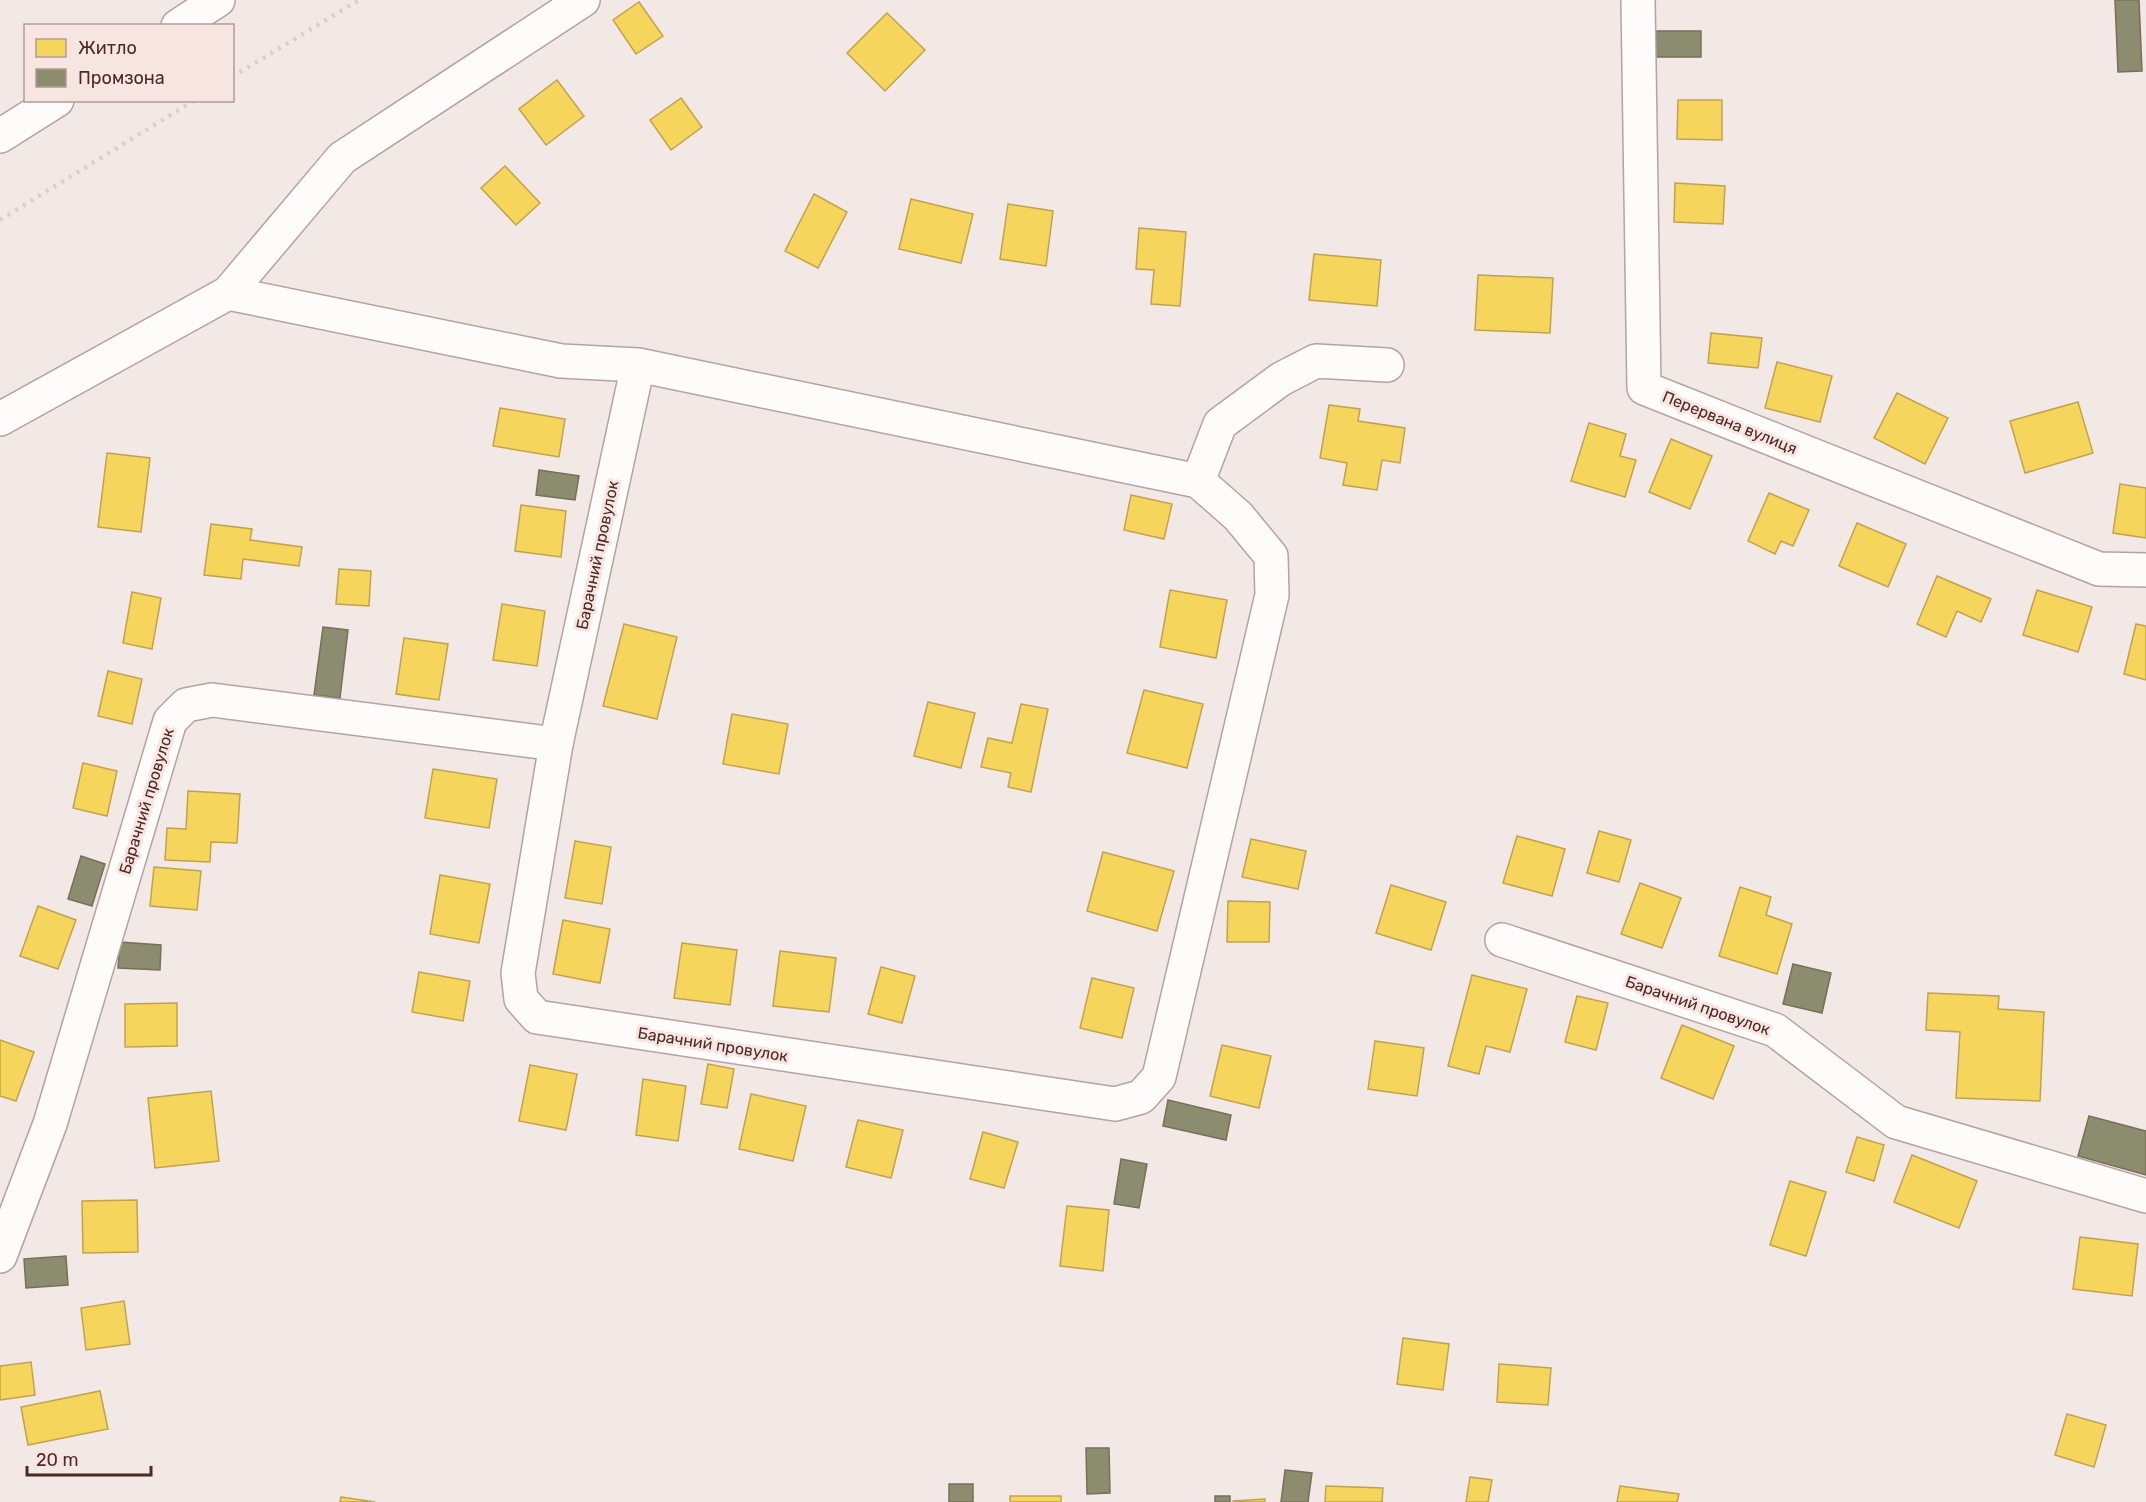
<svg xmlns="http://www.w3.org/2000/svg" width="2146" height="1502" viewBox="0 0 2146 1502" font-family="Rubik,sans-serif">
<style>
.homes{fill:#f6d55c;stroke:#c3a24c;stroke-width:1.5}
.industry{fill:#8c8c6e;stroke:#796f58;stroke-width:1.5}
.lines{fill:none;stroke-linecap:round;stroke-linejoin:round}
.minor-casing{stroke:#b6a29f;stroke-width:36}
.minor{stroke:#fdfcfb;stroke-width:33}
.rail{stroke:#d6d1d0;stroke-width:4.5;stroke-dasharray:3 6;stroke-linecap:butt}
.labels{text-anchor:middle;stroke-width:6;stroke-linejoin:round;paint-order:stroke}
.street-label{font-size:16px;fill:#4c2a25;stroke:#f7e5e1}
</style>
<rect width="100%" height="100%" fill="#f2e8e6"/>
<!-- homes -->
<g class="homes">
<polygon points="639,2 663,36 636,54 613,20"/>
<polygon points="887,13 925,50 885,91 847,53"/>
<polygon points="557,80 584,116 546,145 519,109"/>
<polygon points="681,98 702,127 671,150 650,120"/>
<polygon points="1678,100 1722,100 1722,140 1677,139"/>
<polygon points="505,166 540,203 516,225 481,188"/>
<polygon points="1675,183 1725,186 1723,224 1674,222"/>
<polygon points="814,194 847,212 818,268 785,251"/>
<polygon points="911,199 973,214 961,263 899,249"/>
<polygon points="1008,204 1053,211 1046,266 1000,259"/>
<polygon points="1139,228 1186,232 1180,306 1151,304 1154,270 1136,269"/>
<polygon points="1314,254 1381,260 1377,306 1309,300"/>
<polygon points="1478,275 1553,278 1550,333 1475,330"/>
<polygon points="1711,333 1762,338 1758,368 1708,363"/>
<polygon points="1777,362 1832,376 1820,422 1765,408"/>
<polygon points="1897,393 1948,418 1925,464 1874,438"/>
<polygon points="2078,402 2093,453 2025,473 2010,421"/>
<polygon points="1329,405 1360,409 1358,421 1405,428 1400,463 1382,460 1377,490 1343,485 1347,463 1320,458"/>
<polygon points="500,408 565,419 559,457 493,446"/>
<polygon points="1589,423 1626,434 1620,456 1636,460 1625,497 1571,481"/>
<polygon points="1671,439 1712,456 1690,509 1649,492"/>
<polygon points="107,453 150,458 141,532 98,527"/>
<polygon points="2120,484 2146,488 2146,538 2113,533"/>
<polygon points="1769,493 1809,510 1793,546 1781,541 1775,554 1748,541"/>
<polygon points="1131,495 1172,504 1164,539 1124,530"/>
<polygon points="521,505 566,511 561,557 515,551"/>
<polygon points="1857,523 1906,544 1888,587 1839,566"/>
<polygon points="211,524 252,529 250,540 302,547 299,566 243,559 241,579 204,575"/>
<polygon points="339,569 371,571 369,606 336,604"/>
<polygon points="1937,576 1991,599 1981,622 1957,611 1946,637 1917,624"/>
<polygon points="1170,590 1227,600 1216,658 1160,647"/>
<polygon points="2037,590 2092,607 2078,652 2023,635"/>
<polygon points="132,592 161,598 152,649 123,643"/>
<polygon points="502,604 545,611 537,666 493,660"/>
<polygon points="624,624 677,637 657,719 603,706"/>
<polygon points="2136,624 2146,626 2146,680 2124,674"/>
<polygon points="404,638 448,644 439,700 396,694"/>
<polygon points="108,671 142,679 132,724 98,716"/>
<polygon points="1144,690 1203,704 1187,768 1127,753"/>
<polygon points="928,702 975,713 961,768 914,756"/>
<polygon points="1021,704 1048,709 1031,792 1008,787 1011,773 981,767 988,738 1012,743"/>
<polygon points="732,714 788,724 779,774 723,764"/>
<polygon points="83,763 117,771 107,816 73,808"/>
<polygon points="433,769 497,779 489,828 425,818"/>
<polygon points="188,791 240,794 237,843 211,842 210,862 165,860 167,828 186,829"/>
<polygon points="1599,831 1631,840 1619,882 1587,873"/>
<polygon points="1517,836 1565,849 1552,896 1503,883"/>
<polygon points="1251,839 1306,851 1298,889 1242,877"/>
<polygon points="575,841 611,847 602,904 565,898"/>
<polygon points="1103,852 1174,871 1157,931 1087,911"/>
<polygon points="154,867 201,871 197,910 150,906"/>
<polygon points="440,875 490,884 479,943 430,934"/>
<polygon points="1640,883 1681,898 1662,948 1621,934"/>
<polygon points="1391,885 1446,902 1431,950 1376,933"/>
<polygon points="1740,887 1771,897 1766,915 1792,924 1777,974 1719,956"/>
<polygon points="1228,901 1270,902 1269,942 1227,942"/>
<polygon points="38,906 76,920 58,969 20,956"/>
<polygon points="563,920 610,929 600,983 553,974"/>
<polygon points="682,943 737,950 730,1005 674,998"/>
<polygon points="780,951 836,958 829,1012 773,1006"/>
<polygon points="881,967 915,976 902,1023 868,1014"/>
<polygon points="419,972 470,981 463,1021 412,1012"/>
<polygon points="1472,975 1527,989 1510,1052 1486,1046 1479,1074 1448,1066"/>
<polygon points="1092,978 1134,988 1122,1038 1080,1028"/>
<polygon points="1928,993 1999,996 1998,1009 2044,1012 2040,1101 1956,1098 1960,1032 1926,1030"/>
<polygon points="1577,996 1608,1003 1596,1050 1565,1042"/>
<polygon points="177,1003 177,1046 125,1047 125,1004"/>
<polygon points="1682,1025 1734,1046 1713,1099 1661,1078"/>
<polygon points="0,1040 34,1052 16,1101 0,1096"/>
<polygon points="1375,1041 1424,1048 1417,1096 1368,1089"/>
<polygon points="1222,1045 1271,1056 1259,1108 1210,1096"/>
<polygon points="708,1064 734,1069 727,1108 701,1104"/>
<polygon points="530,1065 577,1074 566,1130 519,1121"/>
<polygon points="643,1079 686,1086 678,1141 636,1135"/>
<polygon points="211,1091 219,1161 155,1168 148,1098"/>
<polygon points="751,1094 806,1106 793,1161 739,1149"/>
<polygon points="858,1120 903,1130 891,1178 846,1167"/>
<polygon points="983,1132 1018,1142 1004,1188 970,1179"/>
<polygon points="1857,1137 1884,1145 1874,1181 1846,1172"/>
<polygon points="1912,1155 1977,1181 1959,1228 1894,1202"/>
<polygon points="1790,1181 1826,1192 1806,1256 1770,1245"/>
<polygon points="137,1200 138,1252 83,1253 82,1201"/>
<polygon points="1067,1206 1109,1210 1103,1271 1060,1266"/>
<polygon points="2080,1237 2138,1244 2132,1296 2073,1289"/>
<polygon points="124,1301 130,1344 86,1350 81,1308"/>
<polygon points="1403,1338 1449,1344 1443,1390 1397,1384"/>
<polygon points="31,1362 35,1395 0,1400 0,1366"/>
<polygon points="1499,1364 1551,1368 1548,1405 1497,1402"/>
<polygon points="100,1391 108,1429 28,1445 21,1407"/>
<polygon points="2067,1414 2106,1425 2094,1467 2055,1455"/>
<polygon points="1470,1477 1492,1480 1488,1502 1466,1502"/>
<polygon points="1326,1486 1383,1488 1382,1502 1325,1502"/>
<polygon points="1620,1486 1679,1494 1677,1502 1617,1502"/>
<rect x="1010" y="1496" width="51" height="6"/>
<polygon points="341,1497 375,1502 340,1502"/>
<polygon points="1265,1499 1265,1502 1233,1502 1233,1501"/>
</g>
<!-- industry -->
<g class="industry">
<polygon points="2115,0 2139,0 2142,71 2118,72"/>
<rect x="1656" y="31" width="45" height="26"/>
<polygon points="539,470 579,476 575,500 536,495"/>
<polygon points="323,627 348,630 340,698 314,695"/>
<polygon points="81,856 105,864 92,906 68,899"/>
<polygon points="120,942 161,945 160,970 118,968"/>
<polygon points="1793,964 1831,973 1822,1013 1783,1004"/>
<polygon points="1168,1100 1231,1115 1226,1140 1163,1126"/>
<polygon points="2089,1116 2146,1131 2146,1175 2078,1156"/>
<polygon points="1121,1159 1147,1164 1139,1208 1114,1204"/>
<polygon points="66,1256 68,1285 26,1288 24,1259"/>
<polygon points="1086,1448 1109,1448 1110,1493 1087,1494"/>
<polygon points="1285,1470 1312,1473 1308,1502 1281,1502"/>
<rect x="949" y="1484" width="24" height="18"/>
<rect x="1215" y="1496" width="15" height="6"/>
</g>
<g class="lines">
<!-- minor casing -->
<g class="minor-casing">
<g id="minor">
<polyline points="1638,0 1644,388 2099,569 2146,570"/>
<polyline points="178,26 218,0"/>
<polyline points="0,136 57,100"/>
<polyline points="228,293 561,361 638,365 1198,481 1238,516 1271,556 1272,595 1159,1077 1141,1097 1115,1104 537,1017 521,999 518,973 556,744 638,365"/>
<polyline points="0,419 228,293 342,158 583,0"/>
<polyline points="1198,481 1220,424 1281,379 1316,361 1387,365"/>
<polyline points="1502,940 1775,1030 1896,1122 2146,1196"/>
<polyline points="0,1256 50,1124 170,721 186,705 212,700 556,744"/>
</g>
</g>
<!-- minor -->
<use href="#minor" class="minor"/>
<!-- rail -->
<g class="rail">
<polyline points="232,77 359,0"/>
<polyline points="0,220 195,100"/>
</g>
</g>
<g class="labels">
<!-- street labels -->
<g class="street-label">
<text transform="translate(1730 422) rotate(22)" y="6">Перервана вулиця</text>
<text transform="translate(597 555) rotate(-78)" y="6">Барачний провулок</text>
<text transform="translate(146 801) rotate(-73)" y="6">Барачний провулок</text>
<text transform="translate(1698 1005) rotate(19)" y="6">Барачний провулок</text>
<text transform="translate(713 1044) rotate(9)" y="6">Барачний провулок</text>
</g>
</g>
<!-- legend -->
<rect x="24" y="24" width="210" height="78" fill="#f7e5e1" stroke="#b39a96" stroke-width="1.5"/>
<rect x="36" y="39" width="30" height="18" fill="#f6d55c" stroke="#b39a96" stroke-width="1.5"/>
<text x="78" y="54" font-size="18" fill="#4c2a25">Житло</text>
<rect x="36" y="69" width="30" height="18" fill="#8c8c6e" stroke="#b39a96" stroke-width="1.5"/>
<text x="78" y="84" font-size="18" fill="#4c2a25">Промзона</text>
<!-- scale -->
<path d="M27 1466v9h124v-9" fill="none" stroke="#4c2a25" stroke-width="3"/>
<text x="36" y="1466" font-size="18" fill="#4c2a25" stroke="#f7e5e1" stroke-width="4.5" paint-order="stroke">20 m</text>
</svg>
